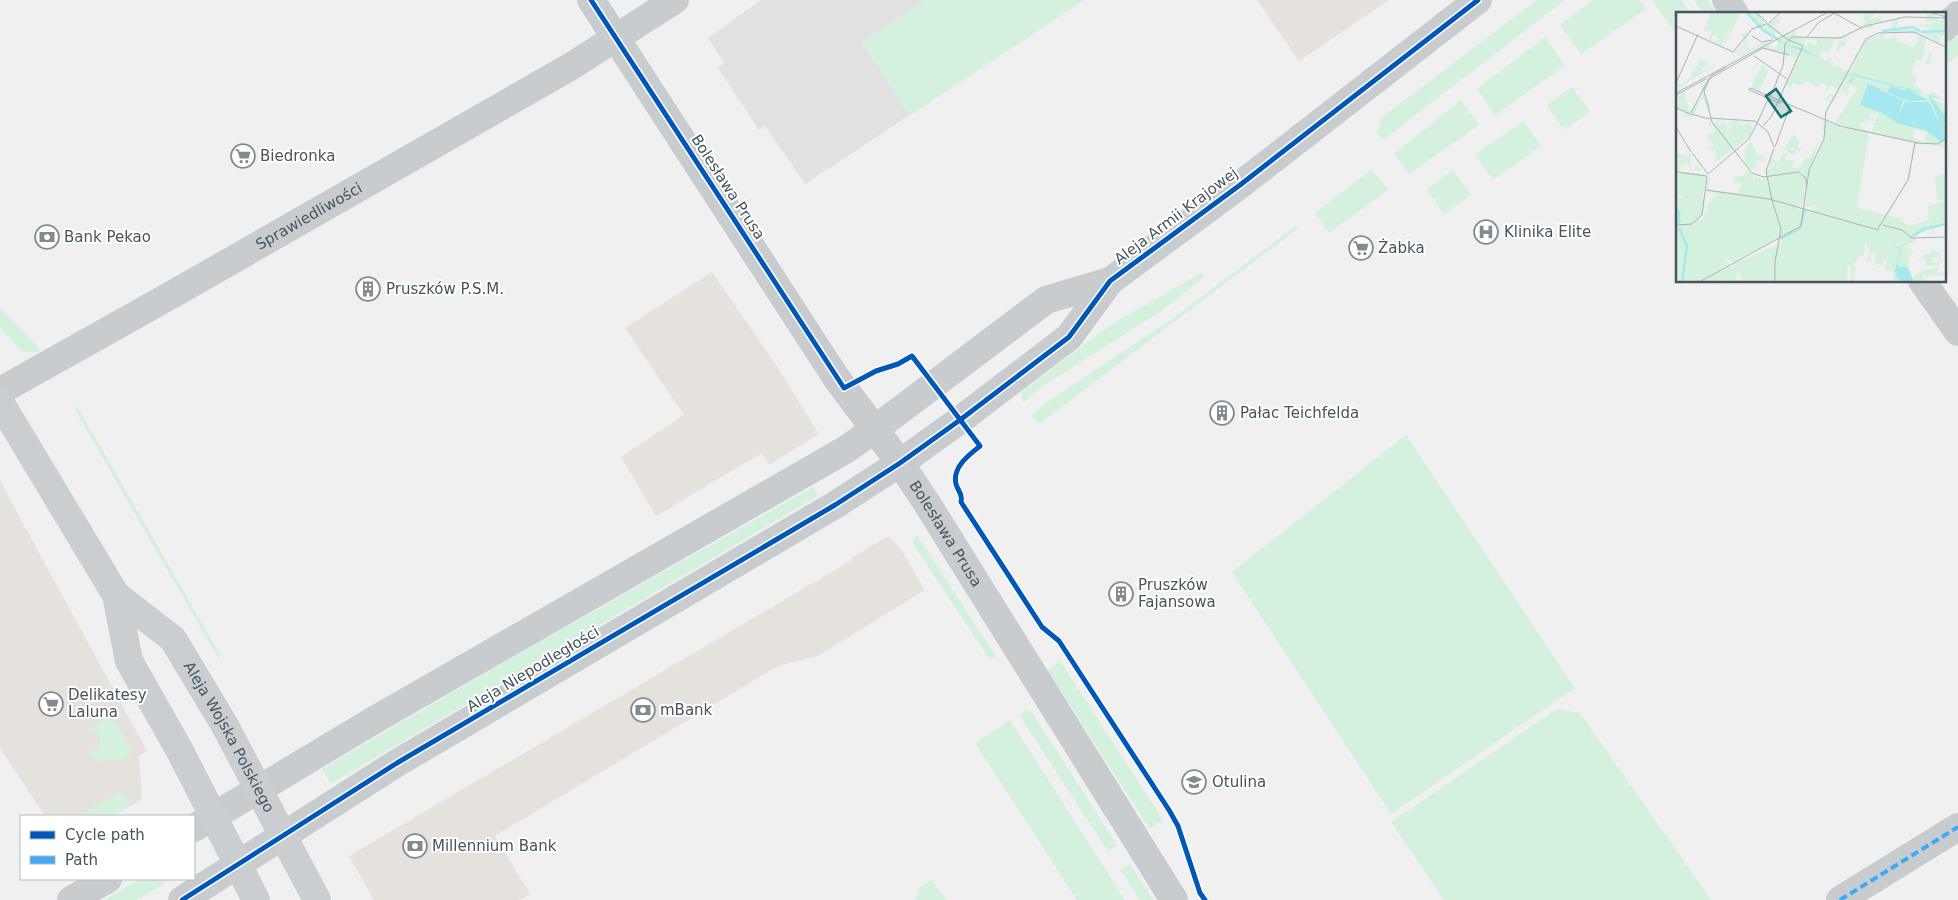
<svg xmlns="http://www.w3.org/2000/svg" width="1958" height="900" viewBox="0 0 1958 900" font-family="'DejaVu Sans',sans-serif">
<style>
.commercial{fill:#e5e2dd}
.education{fill:#e2e1e2}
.green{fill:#d3f1dc}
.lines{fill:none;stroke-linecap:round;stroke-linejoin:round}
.minor{stroke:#c9ccce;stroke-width:28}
.tertiary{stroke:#c9ccce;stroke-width:28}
.secondary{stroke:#cbced1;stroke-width:28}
.quiet{stroke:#3fa9f5;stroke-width:4;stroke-dasharray:8 4;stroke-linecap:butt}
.cycleway-casing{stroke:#fff;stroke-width:8}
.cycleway{stroke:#0057b8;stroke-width:5}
.labels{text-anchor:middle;stroke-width:4;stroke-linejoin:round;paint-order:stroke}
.poi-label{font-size:15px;fill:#46545d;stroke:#fff;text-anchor:start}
.street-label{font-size:15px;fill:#46545d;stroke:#fff}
.inset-river{fill:none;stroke:#a6e8f0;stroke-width:2.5}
.inset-road{fill:none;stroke:#acb2b5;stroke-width:1}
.view{fill:#0f766e;fill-opacity:0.15;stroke:#0f766e;stroke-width:2.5}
.inset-edge{fill:none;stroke:#46545d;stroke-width:2.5}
</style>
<rect width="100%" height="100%" fill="#f0f0f0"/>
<!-- commercial -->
<g class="commercial">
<polygon points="1257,0 1389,0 1299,61"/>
<polygon points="712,272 776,365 819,434 769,465 762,453 656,516 621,457 684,415 625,328"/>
<polygon points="0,481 147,751 139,756 142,799 113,816 45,816 0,748"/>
<polygon points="888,536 900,548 925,590 818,656 778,666 495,836 530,894 519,900 374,900 349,856 852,560 851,558"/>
</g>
<!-- education -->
<polygon class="education" points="761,0 1084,0 805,184 765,126 759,130 718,68 724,63 708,38"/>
<!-- green -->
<g class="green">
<polygon points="924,0 1084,0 909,116 862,42 924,1"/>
<polygon points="1537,0 1565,0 1383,140 1377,133 1381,118"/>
<polygon points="1593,0 1639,0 1646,9 1581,54 1560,25"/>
<polygon points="1652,0 1681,0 1691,14 1677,14 1677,35"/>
<polygon points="1694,0 1707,0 1716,14 1703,14"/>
<polygon points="1952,36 1958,37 1958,56 1944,66 1944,43"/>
<polygon points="1545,37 1565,66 1495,115 1477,89"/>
<polygon points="1572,87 1590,112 1564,130 1547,105"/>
<polygon points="1461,100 1479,125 1409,174 1394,154"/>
<polygon points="1524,121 1541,146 1493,180 1475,154"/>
<polygon points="1372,169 1388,190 1329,233 1315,213"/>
<polygon points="1453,170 1471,195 1444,214 1427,189"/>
<polygon points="1296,226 1297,229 1039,424 1031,415 1046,403 1172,319"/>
<polygon points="1201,273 1204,277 1164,309 1040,388 1024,402 1022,400 1022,392 1109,326"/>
<polygon points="0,307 1,309 41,350 36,352 21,351 0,327"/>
<polygon points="77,406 221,656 218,658 74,408"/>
<polygon points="1406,435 1575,688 1391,814 1232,572"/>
<polygon points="813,487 818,496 331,784 322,769 508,660"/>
<polygon points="917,535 996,656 990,660 913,544 913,538"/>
<polygon points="1060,661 1163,820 1150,829 1048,671 1048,670"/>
<polygon points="1557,709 1580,713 1711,900 1444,900 1391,822"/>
<polygon points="1025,710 1031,711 1117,845 1108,851 1021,718 1020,715"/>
<polygon points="111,716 133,752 120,760 95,761 90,752 100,746 100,738 97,733 92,733 90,729"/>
<polygon points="1010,720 1125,900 1077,900 975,743"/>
<polygon points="121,792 130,806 113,816 86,816 84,812"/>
<polygon points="1130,864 1153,900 1140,900 1121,870"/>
<polygon points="140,879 162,879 164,884 137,900 104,900"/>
<polygon points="932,880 946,900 915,900 920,887"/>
</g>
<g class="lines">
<!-- minor -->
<g class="minor">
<polyline points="1944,28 1958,15"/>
<path id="s1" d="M0,391L173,294L570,67L675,0"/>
<polyline points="1840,900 1958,827"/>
</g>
<!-- tertiary -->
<g class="tertiary">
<path id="s2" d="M591,0L837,379L900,463L928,505L1174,900"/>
<polyline points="1726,0 1735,14"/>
<polyline points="1922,281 1958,332"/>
<polyline points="194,828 376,719 845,450 875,429 1046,300 1110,281"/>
<polyline points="71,900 108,879"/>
<polyline points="182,900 397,763 835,505 900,463 960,420 1069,337 1110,281 1240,185 1478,0"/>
</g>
<!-- secondary -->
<g class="secondary">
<polyline points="0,402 116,595 129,661 180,751 256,900"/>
<path id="s3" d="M116,595L173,639L224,724L317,900"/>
</g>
<!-- quiet -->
<polyline class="quiet" points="1840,900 1958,827"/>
<!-- cycleway casing -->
<g class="cycleway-casing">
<g id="cycleway">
<path d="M591,0L844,388L876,371L898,364L912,356L980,446C969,455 952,467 956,484C958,492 963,493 961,502L1042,627L1059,641L1169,810L1178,826L1200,893L1205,900"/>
<polyline points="182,900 397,763 835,505 900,463 960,420 1069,337 1110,281 1240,185 1478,0"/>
</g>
</g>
<!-- cycleway -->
<use href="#cycleway" class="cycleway"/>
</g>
<!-- icons -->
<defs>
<g id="supermarket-ring" transform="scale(1.25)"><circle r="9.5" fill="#fff" stroke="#828b90" stroke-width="1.5"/><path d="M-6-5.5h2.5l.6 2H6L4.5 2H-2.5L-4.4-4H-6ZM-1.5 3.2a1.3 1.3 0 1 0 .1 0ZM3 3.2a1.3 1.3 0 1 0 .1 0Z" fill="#828b90"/></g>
<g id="hospital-ring" transform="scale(1.25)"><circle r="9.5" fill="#fff" stroke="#828b90" stroke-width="1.5"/><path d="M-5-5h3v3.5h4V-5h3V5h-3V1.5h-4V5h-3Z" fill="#828b90"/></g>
<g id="bank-ring" transform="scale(1.25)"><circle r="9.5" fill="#fff" stroke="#828b90" stroke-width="1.5"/><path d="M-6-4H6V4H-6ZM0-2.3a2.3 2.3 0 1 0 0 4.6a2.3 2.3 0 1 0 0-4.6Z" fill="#828b90"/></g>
<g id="building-ring" transform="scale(1.25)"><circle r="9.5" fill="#fff" stroke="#828b90" stroke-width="1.5"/><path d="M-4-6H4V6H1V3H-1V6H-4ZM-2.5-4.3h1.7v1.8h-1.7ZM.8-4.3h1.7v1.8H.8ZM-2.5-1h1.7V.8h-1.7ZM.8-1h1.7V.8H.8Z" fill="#828b90"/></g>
<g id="school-ring" transform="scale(1.25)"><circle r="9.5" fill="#fff" stroke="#828b90" stroke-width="1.5"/><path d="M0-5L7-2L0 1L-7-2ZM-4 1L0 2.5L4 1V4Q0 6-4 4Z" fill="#828b90"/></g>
</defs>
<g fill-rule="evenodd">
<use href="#supermarket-ring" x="243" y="156"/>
<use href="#hospital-ring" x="1486" y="232"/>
<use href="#bank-ring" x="47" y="237"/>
<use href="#supermarket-ring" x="1361" y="248"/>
<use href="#building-ring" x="368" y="289"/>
<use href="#building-ring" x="1222" y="413"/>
<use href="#building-ring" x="1121" y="594"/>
<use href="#supermarket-ring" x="51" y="704"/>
<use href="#bank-ring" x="643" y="710"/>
<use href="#school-ring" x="1194" y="782"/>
<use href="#bank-ring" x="415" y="846"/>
</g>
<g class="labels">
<!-- poi labels -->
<g class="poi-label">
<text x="260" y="161">Biedronka</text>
<text x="1504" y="237">Klinika Elite</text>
<text x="64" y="242">Bank Pekao</text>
<text x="1378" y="253">Żabka</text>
<text x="386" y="294">Pruszków P.S.M.</text>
<text x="1240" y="418">Pałac Teichfelda</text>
<text x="1138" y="590">Pruszków<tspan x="1138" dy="17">Fajansowa</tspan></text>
<text x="68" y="700">Delikatesy<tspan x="68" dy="17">Laluna</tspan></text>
<text x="660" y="715">mBank</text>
<text x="1212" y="787">Otulina</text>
<text x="432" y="851">Millennium Bank</text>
</g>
<!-- street labels -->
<g class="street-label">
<text transform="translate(728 187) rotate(57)" y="5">Bolesława Prusa</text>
<text dy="5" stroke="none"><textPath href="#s1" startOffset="355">Sprawiedliwości</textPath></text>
<text transform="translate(1176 216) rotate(-37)" y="5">Aleja Armii Krajowej</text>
<text dy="5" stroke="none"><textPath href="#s2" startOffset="641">Bolesława Prusa</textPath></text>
<text transform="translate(533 669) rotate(-31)" y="5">Aleja Niepodległości</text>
<text dy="5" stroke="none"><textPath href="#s3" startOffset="185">Aleja Wojska Polskiego</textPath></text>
</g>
</g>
<!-- overview -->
<g transform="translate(1676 12)">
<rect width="270" height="270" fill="#f0f0f0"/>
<path d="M35,0H63L60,4L66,0L47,35L59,6L45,34L43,33L44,30L37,29L43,28L40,23L36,24V29L33,27L36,17L27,20L32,10L29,9L33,8ZM67,0L76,17L81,14L68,0H81L90,11L77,17L72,13L68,21L72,23L70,28L63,22H67L71,14L73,12H74ZM188,0L199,1L193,7L205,5V10L195,11L198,16H186L188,18L187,19L184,17L171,24L170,34L164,35L162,41L160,38L163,28L167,27H161L160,29L158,27L153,40L145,38L143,45L150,49L151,46L157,47L152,51L158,50L157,54H164L168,60L176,54L180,46L177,44L181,41L182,42L179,49L172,61L173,62L191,27L208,21L207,25L210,22L209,26L214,27L221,21L219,28L238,35L244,23L251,26L247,38L260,42L256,41L253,53L250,52L253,40L246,38L249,40L246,49L240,47L235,63L241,65L238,74L246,77L245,81L236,79L253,84L255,80L270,88L255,85L270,95V112L267,114L270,118V121L267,120L270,123V138L262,133L239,132L234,164H243L233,165L211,204L225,206L231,214L253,208L252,194L269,188L261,187L259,164L270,161V213L258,216V224L255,217L236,225L226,217L216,216L227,218L236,227L240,226V229L228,234L237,239L236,244L232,243L233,253L230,254H232L233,256L237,266L247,258L262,256L261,262L270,259V264L255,263L250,266L249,262L245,265L252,270H238L231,255L219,259L222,266L228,270H219L217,258L208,259L212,245L200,258H197L204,252L198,250L200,240L194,241L195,249H190L194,240L190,230L187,244H183L177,254L181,256L177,260L179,270H173L176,264L174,254L171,255V270H137L136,267L135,270H104L102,267L103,270H66L64,262L61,260L60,266L65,270L42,267L43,270H24L53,254L57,256L58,253H54L101,233L120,218L56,250L50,246H48L53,252L22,270H0V213H8H0V187L9,185L0,183V160L30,162L23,163L31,165L27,179L29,195L23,208L27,207L30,198L31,206V196V200L34,199L31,195V179V191L36,189L37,181L38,185L43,182L30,178L32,167L34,164L33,178L62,181L66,171L59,170L57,165L69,163V157L77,163V171L79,163L86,168L92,165L89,157L90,155L93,158L99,152L96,151V153L95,155L93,156L95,146L102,150L108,141L112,142L109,148L119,149L116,156L125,155L140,128L130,145L133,147L144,128L135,155L148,127L147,108L165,115L166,118L171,115L159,110L182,76L174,73L170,81L174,77L172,84L165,79L171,66L156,91L152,92L157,85L154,84L150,91V85L155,81L159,83L162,78L155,73L149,79L151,73L145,70L143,75L133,71L132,66V70L129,69L125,74L117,71L115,77L109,73L129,31L128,37L133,31L141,33V28H132V31V27L171,24L190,13L185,14L184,13L190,11L187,6ZM193,71L210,80L203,100L185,93ZM215,74L231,79L229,88L215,81ZM233,80L251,85L253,88H231ZM212,81L227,89L220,106L205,100ZM230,90L255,91L242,116L221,109ZM257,95L265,113L263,115L250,106ZM195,100L203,103L200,104V111H197L198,117L195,116L197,120L189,118V115L184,117L185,110L194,112L187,108L199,109V106L193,105ZM237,117L251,120L249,131L237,125ZM193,121L238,131L232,166L210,203L181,196ZM131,171L130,196L140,193L134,200L125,195L123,199L121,194L125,195L123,191L125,193H127L126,189L128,191ZM251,0L263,3L258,4L264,9L267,7L265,0L270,2V21L265,25L262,21L264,31L244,20L243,21L207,20L205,19L213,20L218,8L223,7L220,18L240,17L242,12L243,19L251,22L254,18L246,13L258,11L259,8L250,10ZM103,6L105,10L97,15L105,21L116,14L105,22L99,21L100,26L55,50L46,54L64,45L59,39L65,34L61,40L65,37L67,41L62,39L64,43L71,40L65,36L68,33L71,38L68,32L66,33L71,28L73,35L69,33L74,37L99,25L82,16ZM120,18L121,23L130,28L120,47L107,40L86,37L78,41L94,32L97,38L102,32L100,28ZM23,46L32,51L22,61L42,51L0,78L5,69L4,74L12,68L22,53ZM86,52L92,60L83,80L75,75ZM30,69L28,84L35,92L34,102L26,85L18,104L8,105L7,102H12L9,101L0,95L4,92L0,83L8,80L13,95L9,100L18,95L16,100L28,75L26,78L24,72ZM46,106V109H42V112L50,110L52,120L54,113L51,112L57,109L62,108L63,114L66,109L67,114L73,109H78V111L73,110V113L77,112L74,124L40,150L39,136L36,138L32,137L39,133L32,132L37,131L32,128L31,122H37V116L43,121L35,111L36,115H34L32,110L21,108L33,110L40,107L36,109L39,113L41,108ZM118,122L123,130L126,129L122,132V138L127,133L121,145L123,140L116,135L114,138H119L120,143L110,141L113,135L106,140ZM75,129L80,141L89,145L88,150L81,148L80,156L77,157L69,153V137ZM0,140L10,144L15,141V158H19L20,153L26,158L14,159V153L5,152V159L0,160L4,154L0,156ZM261,234L257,238L264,241L265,235L266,240L263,243L267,250L263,248V244L256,246V251L264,250L263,255V253L251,254L249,246L242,250L244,246L252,241V245L254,239Z" fill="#d3f1dc" fill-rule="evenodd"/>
<path d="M102,27L112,33L125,36L141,44L165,61H170L182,63L252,82L268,88L270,86V88L253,84L257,88L270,105L267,113L270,112V118L265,113L268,118L265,119H269L270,125L265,130L249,118L223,112L204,100L184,93L192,71L227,89L220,108L229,90H253L265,113L252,82L233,78L253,88L231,89V86L230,89V77L179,64L176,69L173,71H171L179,64L190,66L165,61L142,45L111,33ZM214,74L231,79L229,89L212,80ZM235,226L225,237L223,246L228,255L222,246V255H231L238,270H228L221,266L219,259L224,237L216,233L225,236Z" fill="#a6e8f0"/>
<path class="inset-river" d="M70,0L88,19L105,29M206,19L237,15L244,19M245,20L270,19M0,198L3,200V212M3,216L11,234L6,270M234,226L248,217L270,212M105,227L124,216L129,198"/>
<path class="inset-road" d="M79,0L91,10M253,0L270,5M158,1L185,16M90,11L111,27L127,34M93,11L105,0M0,14L57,40L76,17L90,12M76,24L86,30L96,28M131,25L142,11L160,0M78,44L111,67M50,55L35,64L28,79L36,110L76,161L88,165L122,160L129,165L131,174M31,68L87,36L113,43M100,70L107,54L109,32L116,25L164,26L189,14L229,5L270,6M0,71L22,22M0,81L152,0M0,83L30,67M94,85L101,69M105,91L101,90L73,78L74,76L164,114L242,131M0,96L14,102M15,101L32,68M15,102L33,107M33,106L79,109L92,120L98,135M82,109L94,83M87,114L95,105L127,34M0,115L15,140M240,131L262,132L270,126M99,135L114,94M16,141L32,162M0,160L31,164M32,162L73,127L83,107M30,178L93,187L202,218M96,188L105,217L99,250V270M96,188L90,159L98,136M0,213L16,212L26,203L31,164M207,213L226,218L236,226L270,225M201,218L232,168L239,131M23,270L125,214L133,158L148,127L150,100L190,27L202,21L238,20L270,35"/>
<path class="view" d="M100,77L115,99L105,105L90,84Z"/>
<rect width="270" height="270" class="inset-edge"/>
</g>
<!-- legend -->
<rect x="20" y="815" width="175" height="65" fill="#ffffff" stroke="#b5bbbe"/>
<rect x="30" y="831" width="25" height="8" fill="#0057b8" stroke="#b5bbbe"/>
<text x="65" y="840" font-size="15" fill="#46545d">Cycle path</text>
<rect x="30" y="856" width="25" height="8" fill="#3fa9f5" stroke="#b5bbbe"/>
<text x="65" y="865" font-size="15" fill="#46545d">Path</text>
</svg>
